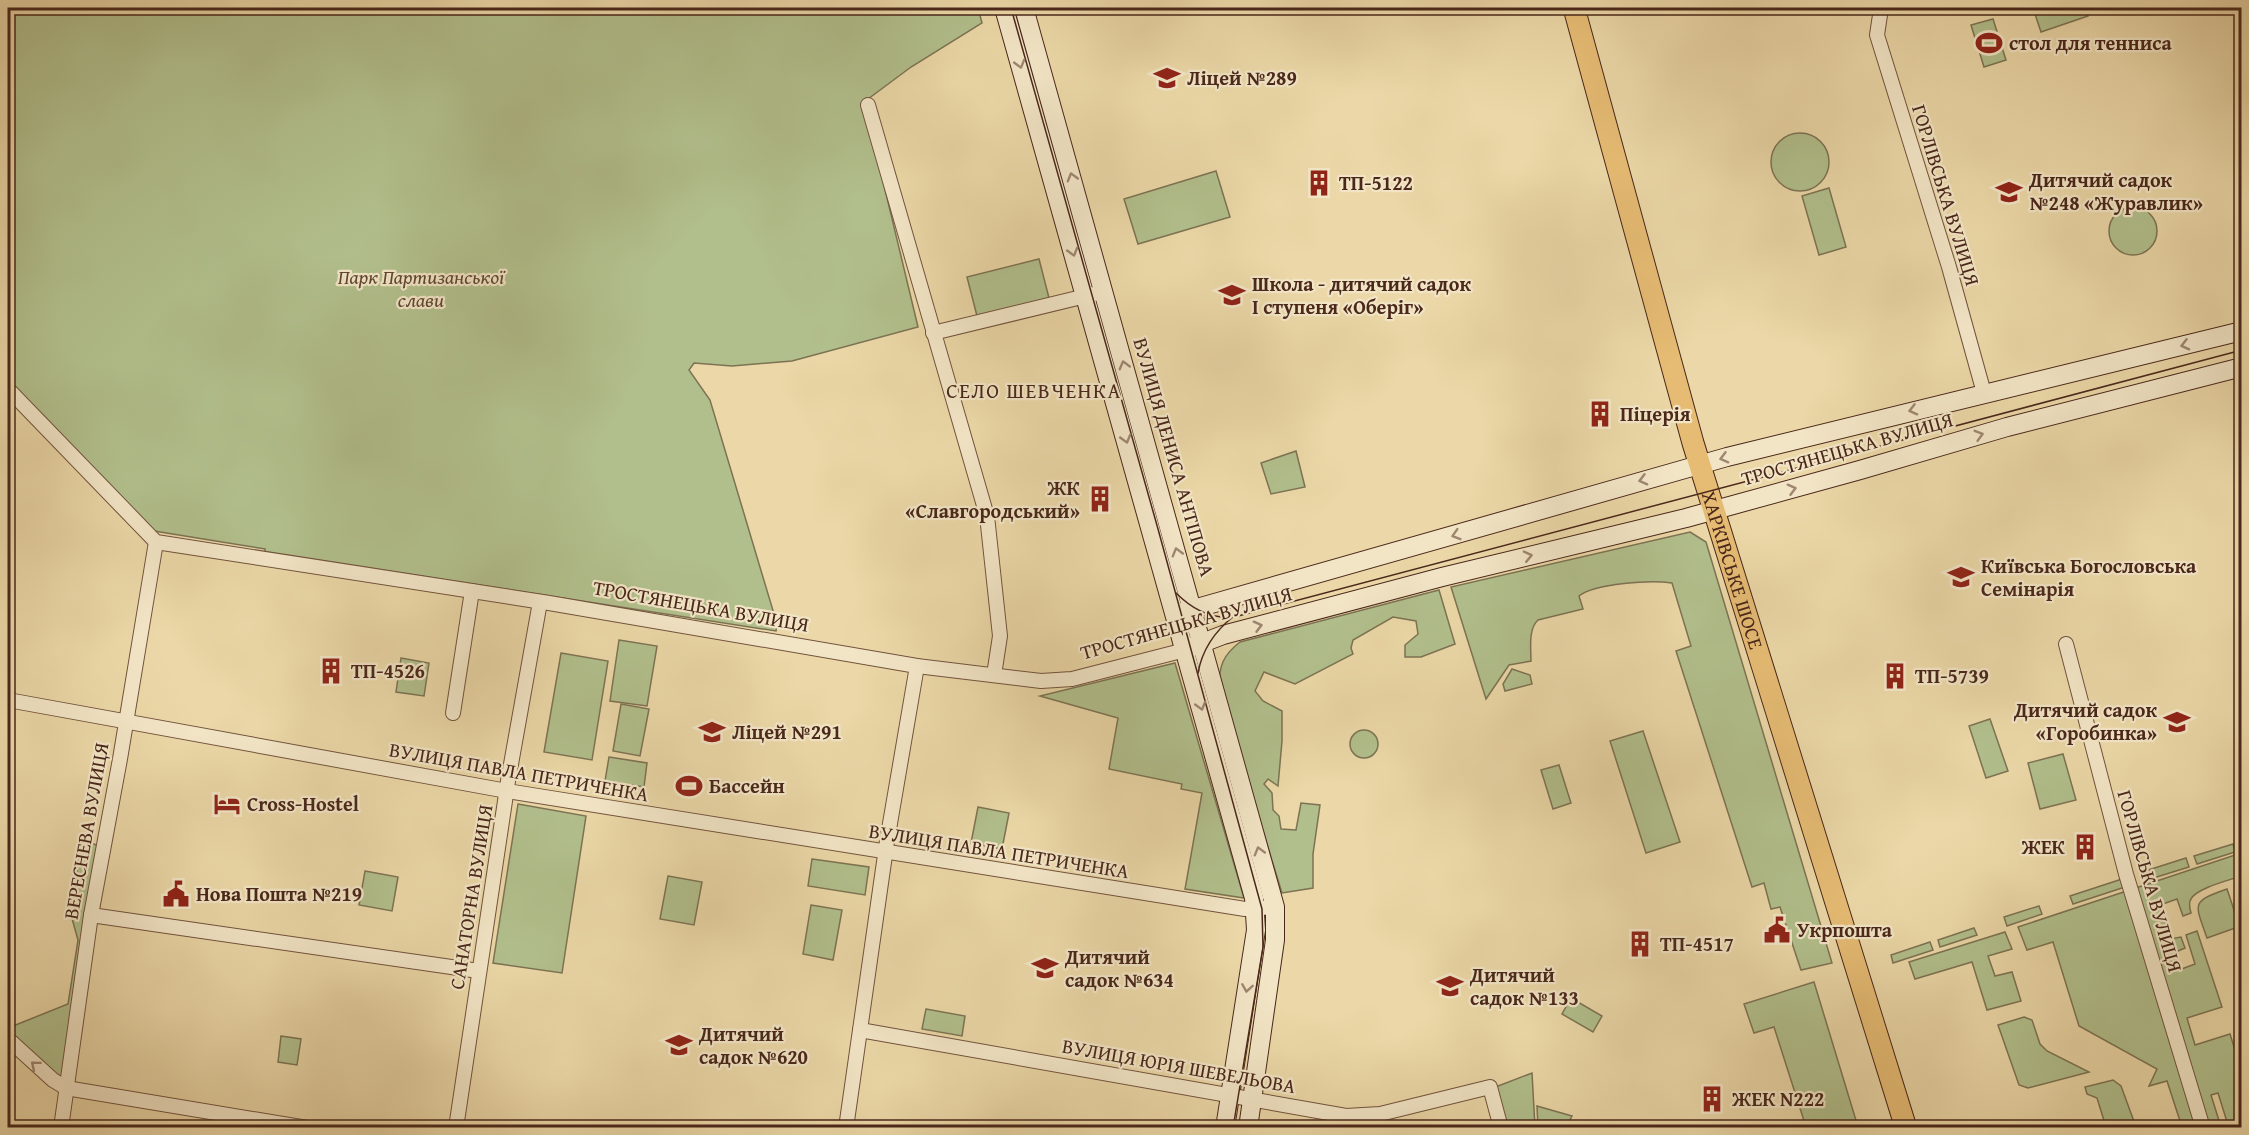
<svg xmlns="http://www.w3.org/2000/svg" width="2249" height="1135" viewBox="0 0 2249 1135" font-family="'Gentium Book Plus',serif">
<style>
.green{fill:#b1bf8c;stroke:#7d7353;stroke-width:1.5}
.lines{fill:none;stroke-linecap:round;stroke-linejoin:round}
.street-casing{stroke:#72533d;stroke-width:16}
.secondary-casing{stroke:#49271a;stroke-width:20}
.primary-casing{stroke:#49271a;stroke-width:23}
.street{stroke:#f2e5c6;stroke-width:14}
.secondary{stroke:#f2e5c6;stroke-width:18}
.primary{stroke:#e6bc74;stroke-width:21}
.tram{stroke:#49271a;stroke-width:1.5}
.oneway{stroke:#9e8670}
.labels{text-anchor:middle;stroke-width:4.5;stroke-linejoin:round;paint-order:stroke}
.poi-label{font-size:20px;font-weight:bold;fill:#49271a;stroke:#f2e5c6;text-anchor:start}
.street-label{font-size:20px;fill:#49271a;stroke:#f2e5c6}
.park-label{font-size:20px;font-style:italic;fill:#5e4531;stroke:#f2e5c6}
.neighbourhood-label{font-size:21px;letter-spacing:1.5px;fill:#49271a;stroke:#f2e5c6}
</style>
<rect width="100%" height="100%" fill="#ebd7a7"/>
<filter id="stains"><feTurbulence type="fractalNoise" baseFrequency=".00333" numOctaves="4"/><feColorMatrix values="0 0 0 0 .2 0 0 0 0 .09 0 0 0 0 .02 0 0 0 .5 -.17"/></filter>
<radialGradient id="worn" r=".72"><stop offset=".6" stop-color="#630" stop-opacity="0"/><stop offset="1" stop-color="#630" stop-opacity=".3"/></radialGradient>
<!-- green -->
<g class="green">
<polygon points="8,8 978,8 982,23 911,67 864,102 918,327 792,361 732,366 694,363 689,370 710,400 777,624 776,631 265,552 265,549 148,530 8,381"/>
<polygon points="2033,8 2085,8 2088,16 2041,32"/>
<polygon points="1993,19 2006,60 1984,67 1971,25"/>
<circle cx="1800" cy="162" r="29"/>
<polygon points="1216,171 1230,217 1138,244 1124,199"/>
<polygon points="1829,188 1846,247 1819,255 1802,196"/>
<circle cx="2133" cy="231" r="24"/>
<polygon points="1039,259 1049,298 977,316 967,277"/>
<polygon points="1296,451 1305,487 1271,494 1261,463"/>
<path d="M1690,532L1706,542L1832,963L1801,970L1780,907L1771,909L1764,883L1752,887L1676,651L1691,646L1672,583C1652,580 1595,583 1579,596L1583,609L1538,620C1528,629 1531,649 1531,661L1509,665L1486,699L1451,587Z"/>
<path d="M1439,590L1455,644L1421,657H1405V645L1418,634L1416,621L1393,617L1353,640L1351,648L1353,654L1295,684L1264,672L1255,691L1263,701L1282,711V741L1278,786L1268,779L1264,784L1272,793L1273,810L1279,816L1281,829L1296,830L1301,803L1320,805L1313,854V888L1282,893L1219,687C1219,666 1223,655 1240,642Z"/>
<polygon points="619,640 657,646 647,706 610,701"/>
<polygon points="561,653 608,661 592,760 544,752"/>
<polygon points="401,658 429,663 424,696 396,692"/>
<polygon points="1175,663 1244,898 1185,889 1202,793 1181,789 1182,784 1109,769 1118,718 1040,696"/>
<polygon points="1512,669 1530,675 1532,684 1505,691 1503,684"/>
<polygon points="621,704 649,709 640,756 613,751"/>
<polygon points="1990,719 2008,771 1986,778 1969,726"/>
<circle cx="1364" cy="744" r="14"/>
<polygon points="1643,731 1680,842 1646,853 1610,741"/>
<polygon points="2063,754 2076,800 2040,809 2028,763"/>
<polygon points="609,757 647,763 644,787 605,781"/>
<polygon points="1559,765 1571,803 1553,809 1541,770"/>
<polygon points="518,804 586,816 562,973 493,963"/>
<polygon points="978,807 1009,813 1002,849 971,843"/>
<polygon points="81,840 103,847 66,1088 8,1039 8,1019 13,1026 68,1004 78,940 71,915"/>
<polygon points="2233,844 2235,852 2197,864 2194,856"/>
<path d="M2241,853V876C2230,880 2197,888 2191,899C2188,903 2190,909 2191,913L2183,916L2177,899L2160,905L2170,939L2181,937L2185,948L2173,953L2179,970L2195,964L2186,935L2197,931L2222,1007L2187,1018L2195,1045L2230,1034L2241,1069V1120L2228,1125L2218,1093L2211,1095L2221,1127H2182L2167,1081L2149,1086L2157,1069L2079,1026L2053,942L2027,950L2018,927Z"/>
<polygon points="2186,858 2189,867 2147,880 2145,871"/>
<polygon points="812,859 869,867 865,895 808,886"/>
<polygon points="365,871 398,877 392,911 359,905"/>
<polygon points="668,876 702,882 694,925 660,919"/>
<polygon points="2122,879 2125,887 2073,904 2070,896"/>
<path d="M2227,889L2237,919L2241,918V926L2207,938C2195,903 2190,902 2227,889Z"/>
<polygon points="811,905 842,910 833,960 803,954"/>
<polygon points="2039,906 2042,914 2007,926 2004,917"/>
<polygon points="1974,928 1977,935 1940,947 1938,940"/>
<polygon points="2005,932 2012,949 1988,956 1995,976 2012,972 2021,1001 1987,1010 1972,962 1915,979 1909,962"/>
<polygon points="1930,942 1933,950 1893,963 1891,955"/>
<polygon points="1814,982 1858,1127 1806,1127 1774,1027 1754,1033 1744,1004"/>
<polygon points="1571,998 1602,1016 1593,1032 1562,1014"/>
<polygon points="926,1009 965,1016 962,1036 922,1029"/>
<polygon points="2024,1017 2032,1020 2040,1044 2047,1051 2089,1072 2028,1088 2019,1085 1998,1025"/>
<polygon points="281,1036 301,1039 297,1065 278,1062"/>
<polygon points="1532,1073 1535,1127 1505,1127 1493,1088"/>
<polygon points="2113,1080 2121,1086 2136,1127 2106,1127 2097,1098 2087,1094 2085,1087"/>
<polygon points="1537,1106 1572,1116 1566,1127 1538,1127"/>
</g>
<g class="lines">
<!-- street casing -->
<g class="street-casing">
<g id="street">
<polyline points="1878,8 1880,15 1877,35 1949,267 1984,393"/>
<polyline points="868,105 987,516 1000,636 994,675"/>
<polyline points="933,333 1094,294"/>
<polyline points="8,389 156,542 549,603 917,666 1041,681 1072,679 1185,650"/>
<polyline points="2066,644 2126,874 2203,1128"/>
<polyline points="8,700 507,791 1245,909 1275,907"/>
<polyline points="453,713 472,591"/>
<polyline points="91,915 479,971"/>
<polyline points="860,1030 1346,1116 1380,1114 1490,1087 1501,1128"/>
<polyline points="8,1039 53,1080 66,1088 307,1128"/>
<polyline points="61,1128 91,915 120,759 156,542"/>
<polyline points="456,1128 508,781 540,602"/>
<polyline points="846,1128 887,841 917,666"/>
</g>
</g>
<!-- secondary casing -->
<g class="secondary-casing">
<g id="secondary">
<polyline points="1004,8 1254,898 1256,930 1225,1128"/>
<polyline points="1024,8 1275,907 1275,940 1248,1128"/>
<polyline points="1183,612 1727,457 2242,331"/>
<polyline points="1192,647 1223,635 1442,577 1686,518 1860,470 2007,427 2242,367"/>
</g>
</g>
<!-- primary casing -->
<g class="primary-casing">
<g id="primary">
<path id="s1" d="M1574,8L1693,443L1906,1128"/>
</g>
</g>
<!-- street -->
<use href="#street" class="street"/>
<!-- secondary -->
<use href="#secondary" class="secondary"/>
<!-- primary -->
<use href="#primary" class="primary"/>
<!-- tram -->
<g class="tram">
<polyline points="1011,8 1158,529 1262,909 1263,947 1233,1128"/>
<path d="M1176,593C1193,610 1213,621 1238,616L2242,350"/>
<path d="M1198,673C1202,650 1215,631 1234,616"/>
</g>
</g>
<!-- one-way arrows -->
<defs><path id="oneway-chevron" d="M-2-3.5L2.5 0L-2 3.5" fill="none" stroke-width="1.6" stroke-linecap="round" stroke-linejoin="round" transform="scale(1.5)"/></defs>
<g class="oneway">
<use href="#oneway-chevron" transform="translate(1020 64) rotate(74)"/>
<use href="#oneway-chevron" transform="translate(1072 177) rotate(-106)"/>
<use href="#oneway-chevron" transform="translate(1073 252) rotate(74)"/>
<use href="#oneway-chevron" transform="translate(2185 345) rotate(166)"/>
<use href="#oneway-chevron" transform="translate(1124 365) rotate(-105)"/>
<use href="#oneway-chevron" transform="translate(1913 410) rotate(166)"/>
<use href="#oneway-chevron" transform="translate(1979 435) rotate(-16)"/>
<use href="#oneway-chevron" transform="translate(1126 439) rotate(74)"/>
<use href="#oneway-chevron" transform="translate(1724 458) rotate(165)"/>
<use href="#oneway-chevron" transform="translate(1643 480) rotate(165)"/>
<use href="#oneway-chevron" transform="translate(1792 489) rotate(-15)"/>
<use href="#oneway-chevron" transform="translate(1456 535) rotate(163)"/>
<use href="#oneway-chevron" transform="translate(1177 552) rotate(-106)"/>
<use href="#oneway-chevron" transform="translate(1528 556) rotate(-13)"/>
<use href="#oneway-chevron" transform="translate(1258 626) rotate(-15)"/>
<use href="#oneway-chevron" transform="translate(1201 706) rotate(74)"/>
<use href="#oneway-chevron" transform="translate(1259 851) rotate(-106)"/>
<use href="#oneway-chevron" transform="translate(1247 988) rotate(99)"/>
<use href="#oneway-chevron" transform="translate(35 1065) rotate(-140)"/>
</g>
<!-- icons -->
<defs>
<g id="stadium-bare" transform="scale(2.07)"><path d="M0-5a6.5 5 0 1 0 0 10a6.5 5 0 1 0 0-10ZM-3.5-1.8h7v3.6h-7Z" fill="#8f2418" stroke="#f2e5c6" stroke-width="2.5" paint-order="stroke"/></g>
<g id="school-bare" transform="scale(2.07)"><path d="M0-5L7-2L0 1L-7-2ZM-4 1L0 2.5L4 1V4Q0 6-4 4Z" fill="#8f2418" stroke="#f2e5c6" stroke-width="2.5" paint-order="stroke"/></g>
<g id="building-bare" transform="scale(2.07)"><path d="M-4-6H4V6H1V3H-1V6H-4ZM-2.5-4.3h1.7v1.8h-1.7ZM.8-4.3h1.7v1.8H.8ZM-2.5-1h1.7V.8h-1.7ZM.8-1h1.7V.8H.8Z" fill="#8f2418" stroke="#f2e5c6" stroke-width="2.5" paint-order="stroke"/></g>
<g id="university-bare" transform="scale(2.07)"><path d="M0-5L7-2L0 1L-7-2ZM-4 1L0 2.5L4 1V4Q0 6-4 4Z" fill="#8f2418" stroke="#f2e5c6" stroke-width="2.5" paint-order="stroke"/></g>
<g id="hotel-bare" transform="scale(2.07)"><path d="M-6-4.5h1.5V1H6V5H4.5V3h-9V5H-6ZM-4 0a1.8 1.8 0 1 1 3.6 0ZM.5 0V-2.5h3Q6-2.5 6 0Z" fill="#8f2418" stroke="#f2e5c6" stroke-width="2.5" paint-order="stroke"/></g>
<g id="civic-bare" transform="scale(2.07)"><path d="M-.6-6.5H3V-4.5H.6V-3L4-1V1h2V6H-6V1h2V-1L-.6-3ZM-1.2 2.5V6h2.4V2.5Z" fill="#8f2418" stroke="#f2e5c6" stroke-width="2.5" paint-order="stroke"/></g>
</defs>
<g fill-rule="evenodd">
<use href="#stadium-bare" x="1989" y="43"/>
<use href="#school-bare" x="1167" y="78"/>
<use href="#building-bare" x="1319" y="183"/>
<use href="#school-bare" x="2009" y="192"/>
<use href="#school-bare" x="1232" y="295"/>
<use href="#building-bare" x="1600" y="414"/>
<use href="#building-bare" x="1100" y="499"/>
<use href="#university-bare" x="1961" y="577"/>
<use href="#building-bare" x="331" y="671"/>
<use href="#building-bare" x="1895" y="676"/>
<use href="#school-bare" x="2177" y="722"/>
<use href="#school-bare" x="712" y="732"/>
<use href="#stadium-bare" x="689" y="786"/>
<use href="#hotel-bare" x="227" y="804"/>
<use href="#building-bare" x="2085" y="847"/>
<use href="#civic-bare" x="176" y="894"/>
<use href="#civic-bare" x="1777" y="930"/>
<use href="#building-bare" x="1640" y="944"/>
<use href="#school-bare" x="1045" y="968"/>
<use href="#school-bare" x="1450" y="986"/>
<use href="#school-bare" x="679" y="1045"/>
<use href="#building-bare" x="1712" y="1099"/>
</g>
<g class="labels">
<!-- poi labels -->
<g class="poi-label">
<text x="2009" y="50">стол для тенниса</text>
<text x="1187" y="85">Ліцей №289</text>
<text x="2029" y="187">Дитячий садок<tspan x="2029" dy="23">№248 «Журавлик»</tspan></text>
<text x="1339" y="190">ТП-5122</text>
<text x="1252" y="291">Школа - дитячий садок<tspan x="1252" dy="23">І ступеня «Оберіг»</tspan></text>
<text x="1620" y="421">Піцерія</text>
<text x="1080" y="495" text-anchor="end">ЖК<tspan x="1080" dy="23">«Славгородський»</tspan></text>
<text x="1981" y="573">Київська Богословська<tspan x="1981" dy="23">Семінарія</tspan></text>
<text x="351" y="678">ТП-4526</text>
<text x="1915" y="683">ТП-5739</text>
<text x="2157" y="717" text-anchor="end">Дитячий садок<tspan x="2157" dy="23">«Горобинка»</tspan></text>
<text x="732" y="739">Ліцей №291</text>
<text x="709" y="793">Бассейн</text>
<text x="247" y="811">Cross-Hostel</text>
<text x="2065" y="854" text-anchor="end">ЖЕК</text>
<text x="196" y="901">Нова Пошта №219</text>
<text x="1797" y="937">Укрпошта</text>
<text x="1660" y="951">ТП-4517</text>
<text x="1065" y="964">Дитячий<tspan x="1065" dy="23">садок №634</tspan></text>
<text x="1470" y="982">Дитячий<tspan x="1470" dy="23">садок №133</tspan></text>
<text x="699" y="1041">Дитячий<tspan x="699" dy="23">садок №620</tspan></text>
<text x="1732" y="1106">ЖЕК N222</text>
</g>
<!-- street labels -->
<g class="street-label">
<text transform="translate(1946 195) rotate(73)" y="7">ГОРЛІВСЬКА ВУЛИЦЯ</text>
<text transform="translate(1847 449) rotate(-16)" y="7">ТРОСТЯНЕЦЬКА ВУЛИЦЯ</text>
<text transform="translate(1174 457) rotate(74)" y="7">ВУЛИЦЯ ДЕНИСА АНТІПОВА</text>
<text dy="7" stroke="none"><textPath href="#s1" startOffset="584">ХАРКІВСЬКЕ ШОСЕ</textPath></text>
<text transform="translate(701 606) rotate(10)" y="7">ТРОСТЯНЕЦЬКА ВУЛИЦЯ</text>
<text transform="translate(1186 623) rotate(-16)" y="7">ТРОСТЯНЕЦЬКА ВУЛИЦЯ</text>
<text transform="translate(519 772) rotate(10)" y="7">ВУЛИЦЯ ПАВЛА ПЕТРИЧЕНКА</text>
<text transform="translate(86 831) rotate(-80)" y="7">ВЕРЕСНЕВА ВУЛИЦЯ</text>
<text transform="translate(999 851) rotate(9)" y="7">ВУЛИЦЯ ПАВЛА ПЕТРИЧЕНКА</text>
<text transform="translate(2150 881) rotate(74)" y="7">ГОРЛІВСЬКА ВУЛИЦЯ</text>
<text transform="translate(471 897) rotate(-81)" y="7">САНАТОРНА ВУЛИЦЯ</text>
<text transform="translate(1179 1066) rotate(10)" y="7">ВУЛИЦЯ ЮРІЯ ШЕВЕЛЬОВА</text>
</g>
<!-- park labels -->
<g class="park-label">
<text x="421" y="284">Парк Партизанської<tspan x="421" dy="23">слави</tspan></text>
</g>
<!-- neighbourhood labels -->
<g class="neighbourhood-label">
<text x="1034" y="398">СЕЛО ШЕВЧЕНКА</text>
</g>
</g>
<!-- margin -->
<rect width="2249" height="1135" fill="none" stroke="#ebd7a7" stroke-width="30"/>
<rect x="9" y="9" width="2231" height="1117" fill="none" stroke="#49271a" stroke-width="3"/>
<rect x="15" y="15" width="2219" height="1105" fill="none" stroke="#49271a" stroke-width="1.5"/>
<rect width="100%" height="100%" filter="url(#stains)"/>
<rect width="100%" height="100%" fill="url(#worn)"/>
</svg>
